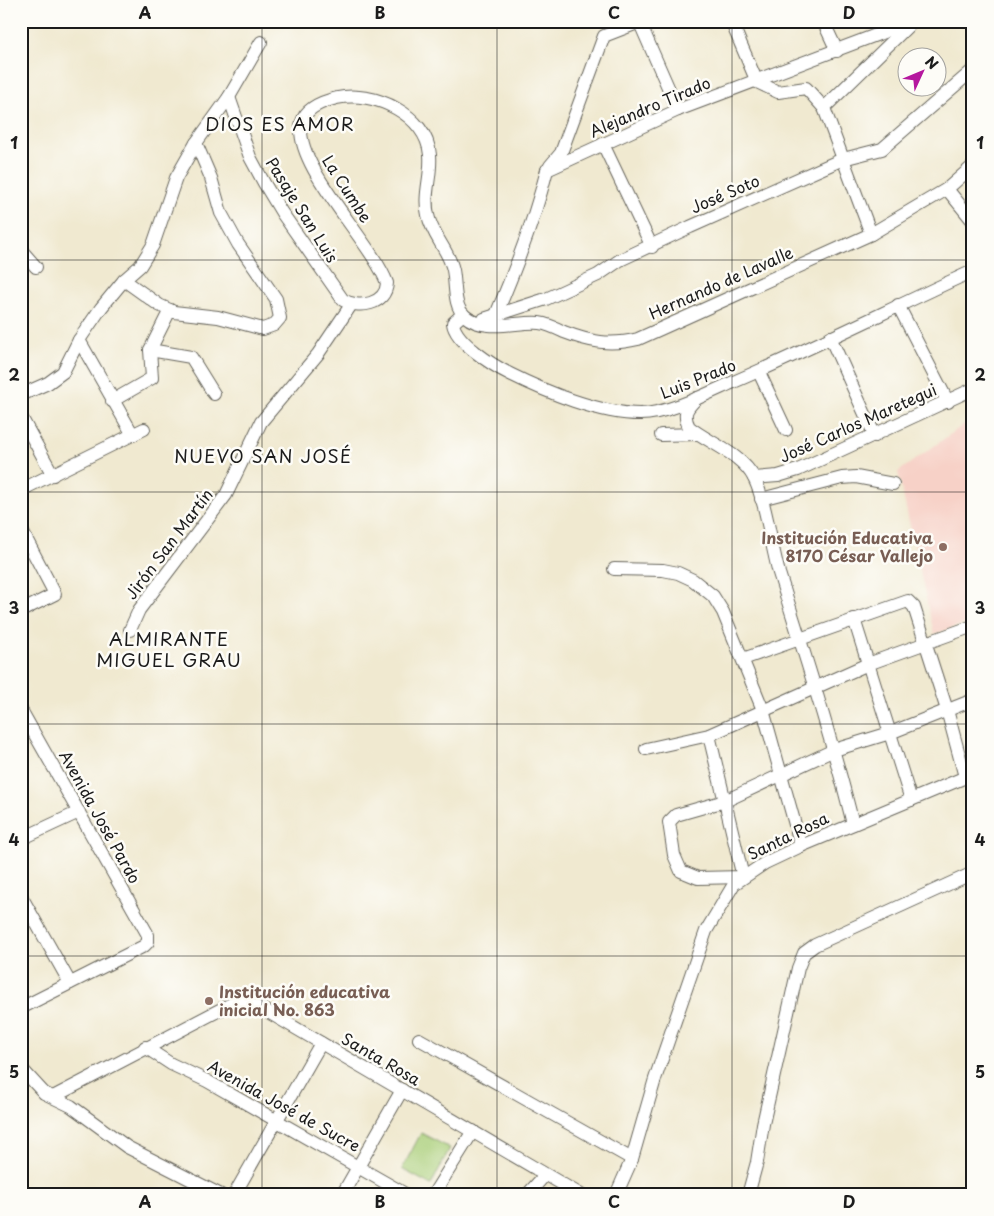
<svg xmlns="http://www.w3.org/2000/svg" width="994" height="1216" viewBox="0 0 994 1216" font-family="'Playpen Sans',sans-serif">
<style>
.built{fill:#f7d1c7}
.green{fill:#a9ce78;stroke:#62754a}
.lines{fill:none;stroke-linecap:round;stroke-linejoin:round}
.minor-casing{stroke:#66645b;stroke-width:14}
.minor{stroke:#fff;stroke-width:12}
.grid{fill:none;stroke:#1c1c1c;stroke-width:1;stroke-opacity:0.55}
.education-dot{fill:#8d6e63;stroke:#fdfcf7;stroke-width:2}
.labels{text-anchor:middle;stroke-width:5;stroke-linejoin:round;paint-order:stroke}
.street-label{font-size:16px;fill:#1c1c1c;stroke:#fdfcf7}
.education-label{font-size:16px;font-weight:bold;fill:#785e54;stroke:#fdfcf7;text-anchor:end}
.neighbourhood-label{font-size:18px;letter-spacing:1px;fill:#1c1c1c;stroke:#fdfcf7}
.neatline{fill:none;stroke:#1c1c1c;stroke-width:2}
.grid-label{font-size:16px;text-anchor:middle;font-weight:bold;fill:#1c1c1c}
</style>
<rect width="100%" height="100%" fill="#fdfcf7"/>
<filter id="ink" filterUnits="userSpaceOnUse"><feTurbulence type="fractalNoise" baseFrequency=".02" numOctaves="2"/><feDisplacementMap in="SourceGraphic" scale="10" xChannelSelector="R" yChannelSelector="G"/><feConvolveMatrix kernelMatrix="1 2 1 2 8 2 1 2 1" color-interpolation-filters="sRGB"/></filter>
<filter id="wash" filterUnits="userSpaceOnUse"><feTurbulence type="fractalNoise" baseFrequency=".0096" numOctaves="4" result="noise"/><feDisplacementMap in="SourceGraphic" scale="20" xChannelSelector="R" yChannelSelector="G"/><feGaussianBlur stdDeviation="1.12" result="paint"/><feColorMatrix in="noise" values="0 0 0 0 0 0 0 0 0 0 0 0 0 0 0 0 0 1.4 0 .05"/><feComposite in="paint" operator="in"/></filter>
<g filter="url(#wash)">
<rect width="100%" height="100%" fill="#f0e9d0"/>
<!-- built -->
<polygon class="built" points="973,418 973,621 934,634 898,472"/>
<!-- green -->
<polygon class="green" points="421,1133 450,1148 431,1185 402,1169"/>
</g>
<g filter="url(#ink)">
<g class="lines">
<!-- minor casing -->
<g class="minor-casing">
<g id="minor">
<polyline points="639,21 678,110"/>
<polyline points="731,21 757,82 778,92 806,88 824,108 871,234"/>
<polyline points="823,21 837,51"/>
<path d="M229,97L250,157L264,183L282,213L343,300C358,309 386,305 387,283C372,242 291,163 302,122C306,107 324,101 337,98C374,90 427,115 430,155C432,176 423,194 428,215C432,236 449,250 453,270C456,285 453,306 465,316C485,333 517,321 539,323C548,324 556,328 564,332C590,342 610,346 638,339L871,234L947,189L973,166"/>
<polyline points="824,108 908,26"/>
<polyline points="603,144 652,247"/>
<polyline points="550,166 561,153 604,36 640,22"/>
<polyline points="547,170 678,110 913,21"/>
<polyline points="947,189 973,221"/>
<polyline points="21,250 36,267"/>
<polyline points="124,280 159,305 174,312 218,317 263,329 274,325 280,318 276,299 238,244 221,213 211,178 196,143"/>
<polyline points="898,305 948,402"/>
<path d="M463,314L453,323C455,342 494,366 510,374C546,392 600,414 640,414C667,414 705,395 729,384C811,349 892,308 973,271"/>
<path d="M495,317C516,268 534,221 547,170"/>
<polyline points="484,319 546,299 598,275 620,260 690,227 843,159 882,149 973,70"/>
<polyline points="830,337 875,436"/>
<polyline points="79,340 133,435"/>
<polyline points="150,350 191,357 214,394"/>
<polyline points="759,372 786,430"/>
<polyline points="21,395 48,383 63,372 79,340 101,308 124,280 140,266 153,245 176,178 196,143 229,97 261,42"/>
<path d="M697,398C687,408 682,413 689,427C709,443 742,454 754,478C766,502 771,545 779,573C805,656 832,739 853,824"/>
<polyline points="112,401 152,378 150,350 170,310"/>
<polyline points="21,417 53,475"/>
<polyline points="661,435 698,434"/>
<polyline points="754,478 778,476 798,470 973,389"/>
<polyline points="21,490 144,429"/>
<polyline points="761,499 842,478 856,477 893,484"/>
<polyline points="21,529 55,594 21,611"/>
<polyline points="614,569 663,570 678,573 693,580 713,596 723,612 763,710 801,846"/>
<polyline points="854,619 911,800"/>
<polyline points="130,630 139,610 226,495 261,422 318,354 351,305"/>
<polyline points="743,659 908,601 914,607 947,710 965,777 971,779"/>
<polyline points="21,710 148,935 148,942 144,946 21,1008"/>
<polyline points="709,735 743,877 698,878 681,871 674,855 669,822 676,815 725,801 834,750 890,733 973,700"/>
<polyline points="646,749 709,735 868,664 973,626"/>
<polyline points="21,839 79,812"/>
<polyline points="21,896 70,983"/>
<polyline points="419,1039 632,1159"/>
<polyline points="145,1047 171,1064 207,1081 407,1195"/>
<polyline points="21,1068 44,1093 71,1106 127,1147 221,1195"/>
<polyline points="53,1097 233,1003 243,1002 263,1009 581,1195"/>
<polyline points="234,1195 321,1043"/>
<polyline points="342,1195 402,1090"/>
<polyline points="433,1195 473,1131"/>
<polyline points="527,1195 545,1175"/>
<polyline points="616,1195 632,1159 655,1079 706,931 734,884 765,863 801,846 973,774"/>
<polyline points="748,1195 757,1162 763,1124 798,968 804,953 815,945 973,873"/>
</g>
</g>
<!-- minor -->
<use href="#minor" class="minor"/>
</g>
</g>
<!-- grid -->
<path class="grid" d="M262,21V1195M497,21V1195M732,21V1195M21,260H973M21,492H973M21,724H973M21,956H973"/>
<!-- markers -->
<g class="education-dot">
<circle cx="943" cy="547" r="5"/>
<circle cx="209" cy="1001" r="5"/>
</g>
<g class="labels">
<!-- street labels -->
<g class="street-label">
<text transform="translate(650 107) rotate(-23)" y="6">Alejandro Tirado</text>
<text transform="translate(347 189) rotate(57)" y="6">La Cumbe</text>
<text transform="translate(725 194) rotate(-23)" y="6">José Soto</text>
<text transform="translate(302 210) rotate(58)" y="6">Pasaje San Luis</text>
<text transform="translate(721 283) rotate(-24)" y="6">Hernando de Lavalle</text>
<text transform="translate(698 379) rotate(-22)" y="6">Luis Prado</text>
<text transform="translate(858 423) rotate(-24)" y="6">José Carlos Maretegui</text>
<text transform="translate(169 544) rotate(-53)" y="6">Jirón San Martín</text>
<text transform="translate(100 817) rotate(61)" y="6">Avenida José Pardo</text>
<text transform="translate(788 836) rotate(-26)" y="6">Santa Rosa</text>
<text transform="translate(381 1059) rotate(30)" y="6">Santa Rosa</text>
<text transform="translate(284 1106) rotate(29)" y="6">Avenida José de Sucre</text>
</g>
<!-- education labels -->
<g class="education-label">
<text x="933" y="544">Institución Educativa<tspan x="933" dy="18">8170 César Vallejo</tspan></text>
<text x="219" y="998" text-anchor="start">Institución educativa<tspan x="219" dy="18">inicial No. 863</tspan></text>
</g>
<!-- neighbourhood labels -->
<g class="neighbourhood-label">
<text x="280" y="131">DIOS ES AMOR</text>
<text x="263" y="463">NUEVO SAN JOSÉ</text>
<text x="169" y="646">ALMIRANTE<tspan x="169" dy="21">MIGUEL GRAU</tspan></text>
</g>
</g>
<!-- margin -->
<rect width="994" height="1216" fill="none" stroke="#fdfcf7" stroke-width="55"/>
<!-- north arrow -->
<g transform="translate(922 72) rotate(46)"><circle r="24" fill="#fdfcf7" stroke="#a3a29f"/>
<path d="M0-4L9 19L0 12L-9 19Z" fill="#b5179e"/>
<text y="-8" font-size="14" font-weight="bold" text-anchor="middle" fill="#1c1c1c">N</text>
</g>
<rect x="28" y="28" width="938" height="1160" class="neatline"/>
<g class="grid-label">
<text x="145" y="19">A</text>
<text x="380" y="19">B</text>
<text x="614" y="19">C</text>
<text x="849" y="19">D</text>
<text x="14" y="149">1</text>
<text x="980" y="149">1</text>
<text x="14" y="381">2</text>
<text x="980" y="381">2</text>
<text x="14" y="614">3</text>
<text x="980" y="614">3</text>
<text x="14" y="846">4</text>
<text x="980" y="846">4</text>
<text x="14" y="1078">5</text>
<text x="980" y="1078">5</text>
<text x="145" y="1208">A</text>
<text x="380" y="1208">B</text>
<text x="614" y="1208">C</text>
<text x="849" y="1208">D</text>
</g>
</svg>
